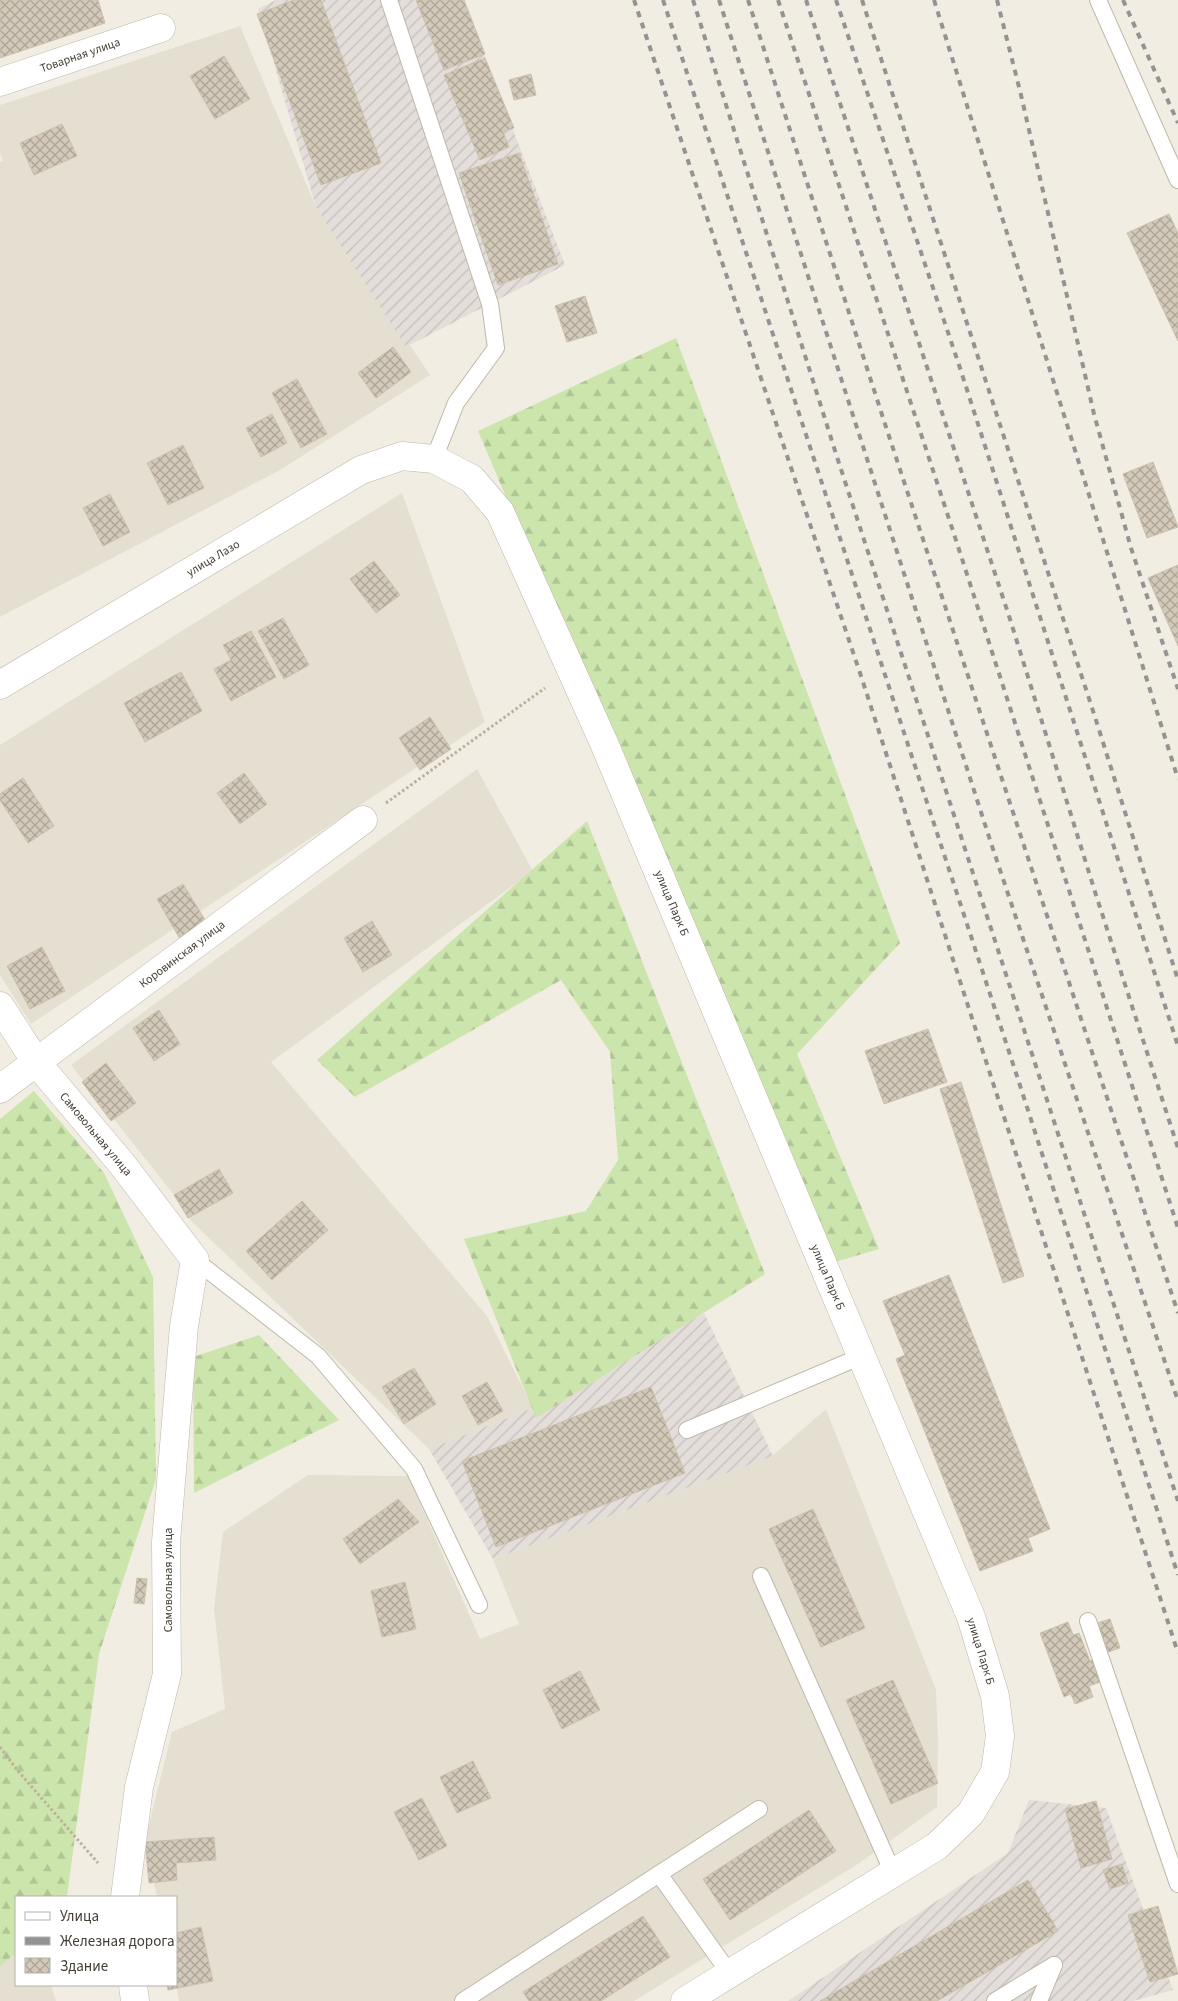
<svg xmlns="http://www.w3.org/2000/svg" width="1178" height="2001" viewBox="0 0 1178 2001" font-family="'Source Sans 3',sans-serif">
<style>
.residential{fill:#e5dfd2}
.industrial{fill:url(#industrial-furrows)}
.forest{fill:url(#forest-firs)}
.building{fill:url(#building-cross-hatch);stroke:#cdc0ad}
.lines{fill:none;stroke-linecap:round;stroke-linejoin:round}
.service-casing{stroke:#bfb8a9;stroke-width:18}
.minor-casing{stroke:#bfb8a9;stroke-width:29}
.tertiary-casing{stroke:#bfb8a9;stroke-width:29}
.path{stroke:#beb098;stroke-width:3;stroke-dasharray:2.5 2.5;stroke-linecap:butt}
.service{stroke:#fff;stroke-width:16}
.minor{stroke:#fff;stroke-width:28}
.tertiary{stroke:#fff;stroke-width:28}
.rail{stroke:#939393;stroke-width:4;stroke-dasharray:6 6;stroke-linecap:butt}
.labels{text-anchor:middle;stroke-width:5;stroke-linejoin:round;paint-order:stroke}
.street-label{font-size:12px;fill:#433d34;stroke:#fff}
</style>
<defs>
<pattern id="industrial-furrows" width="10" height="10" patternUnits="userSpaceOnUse" patternTransform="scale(1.25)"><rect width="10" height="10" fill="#e3ded9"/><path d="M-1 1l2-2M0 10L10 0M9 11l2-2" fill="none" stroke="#c4bfbb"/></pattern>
<pattern id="forest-firs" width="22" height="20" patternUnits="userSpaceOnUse" patternTransform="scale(1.25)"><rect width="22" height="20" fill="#cce5ad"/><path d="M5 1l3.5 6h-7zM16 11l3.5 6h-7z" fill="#b0c595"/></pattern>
<pattern id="building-cross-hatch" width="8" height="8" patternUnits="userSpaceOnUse" patternTransform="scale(1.25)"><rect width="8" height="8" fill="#d2c9b9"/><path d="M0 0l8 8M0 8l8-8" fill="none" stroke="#aca497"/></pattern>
</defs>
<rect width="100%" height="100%" fill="#f1ede3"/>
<!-- residential -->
<g class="residential">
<polygon points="240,26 316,207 430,375 280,470 0,617 0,162 3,161 0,153 0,105"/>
<polygon points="402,493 485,722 31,1024 0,975 0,745"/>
<polygon points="477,769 533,871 271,1062 487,1316 533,1408 429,1449 188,1218 174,1195 71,1065"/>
<polygon points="826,1409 936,1690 938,1743 937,1807 858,1864 634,2001 179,2001 176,1985 176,1897 157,1897 145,1840 172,1732 225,1709 214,1609 223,1532 308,1475 408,1476 480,1639 519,1624 493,1559 772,1456"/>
<polygon points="16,1920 16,1985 51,1985 56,2001 0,2001 0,1932"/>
</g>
<!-- industrial -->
<g class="industrial">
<polygon points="276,0 463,0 565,265 406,347 316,207 258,9"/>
<polygon points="704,1313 773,1456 493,1559 429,1449 533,1408"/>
<polygon points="1029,1800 1106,1808 1173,1990 1133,2001 788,2001 1008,1853"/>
</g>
<!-- forest -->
<g class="forest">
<polygon points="676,338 900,943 797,1054 879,1249 832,1263 478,431"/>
<polygon points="587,821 765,1274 536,1418 464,1239 586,1211 618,1160 610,1052 561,980 355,1097 317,1060"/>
<polygon points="34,1091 104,1173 153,1277 156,1479 99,1654 67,1897 16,1897 16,1953 0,1966 0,1119"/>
<polygon points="259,1335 339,1420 194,1493 193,1357"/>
</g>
<!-- building -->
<g class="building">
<polygon points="0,0 98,0 105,23 0,58"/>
<polygon points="294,0 321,0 381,163 321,185 257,14"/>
<polygon points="416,0 464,0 485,54 444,70"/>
<polygon points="224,56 250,99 215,119 190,76"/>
<polygon points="485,58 514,128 503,132 509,147 480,160 444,75"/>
<polygon points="531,74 536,95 514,100 509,80"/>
<polygon points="62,124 77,156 34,175 20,143"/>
<polygon points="519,153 558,264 498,285 459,173"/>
<polygon points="1169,214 1178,233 1178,341 1127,233"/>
<polygon points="585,296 597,333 567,342 555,306"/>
<polygon points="393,347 411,372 376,398 358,373"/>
<polygon points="297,379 327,434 301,448 272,393"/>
<polygon points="272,414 287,443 261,457 246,428"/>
<polygon points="183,445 204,488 168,505 147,463"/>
<polygon points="1153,462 1178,527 1147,538 1123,474"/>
<polygon points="110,494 130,532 103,546 83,508"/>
<polygon points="374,561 400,595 376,613 350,579"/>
<polygon points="1178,565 1178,646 1148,578"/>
<polygon points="283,618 309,665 284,679 258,631"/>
<polygon points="251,631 276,677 231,701 214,669 231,660 223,645"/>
<polygon points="181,672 202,711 145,742 124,703"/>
<polygon points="430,717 451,749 420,770 399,738"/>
<polygon points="244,773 267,804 240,824 217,793"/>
<polygon points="23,778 54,826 28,843 0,800 0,794"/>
<polygon points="183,884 207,923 180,939 157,899"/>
<polygon points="372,921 392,955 363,972 344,938"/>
<polygon points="42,947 65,991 30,1009 7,966"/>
<polygon points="159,1010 180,1044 154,1061 133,1028"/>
<polygon points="928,1029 947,1082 884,1104 865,1051"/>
<polygon points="106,1063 136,1103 111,1121 82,1082"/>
<polygon points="961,1082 1024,1276 1003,1283 940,1089"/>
<polygon points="219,1169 233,1193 188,1218 174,1195"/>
<polygon points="302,1201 328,1230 272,1280 246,1251"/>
<polygon points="949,1275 1050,1529 1028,1538 1033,1551 980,1571 896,1359 905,1355 883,1301"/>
<polygon points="414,1368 436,1404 404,1424 382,1387"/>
<polygon points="487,1382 503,1411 478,1425 462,1396"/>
<polygon points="651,1387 685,1473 496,1547 462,1461"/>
<polygon points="398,1499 419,1522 360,1564 343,1539"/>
<polygon points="813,1509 865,1628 821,1647 769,1529"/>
<polygon points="137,1578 147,1579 144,1604 134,1603"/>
<polygon points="405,1582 416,1629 382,1637 371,1591"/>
<polygon points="1110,1619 1120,1648 1108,1652 1097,1623"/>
<polygon points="1068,1622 1073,1635 1079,1633 1090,1661 1097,1659 1105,1680 1089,1686 1093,1697 1075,1704 1071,1694 1064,1697 1040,1633"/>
<polygon points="580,1671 600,1710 562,1729 543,1690"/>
<polygon points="893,1680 938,1783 891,1804 846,1700"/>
<polygon points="473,1761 491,1798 457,1813 440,1777"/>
<polygon points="422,1798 447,1846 419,1860 394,1812"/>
<polygon points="1096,1801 1112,1859 1081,1868 1065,1809"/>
<polygon points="809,1810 836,1851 730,1920 703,1879"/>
<polygon points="214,1837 216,1860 176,1863 177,1880 149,1883 145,1842"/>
<polygon points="1122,1864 1128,1883 1110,1889 1103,1870"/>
<polygon points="1028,1880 1058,1931 937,2001 820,2001"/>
<polygon points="1158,1906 1178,1974 1150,1982 1128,1915"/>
<polygon points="643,1916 670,1957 601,2001 529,2001 523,1992"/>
<polygon points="201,1927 213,1981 168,1990 167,1985 176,1985 176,1933"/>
</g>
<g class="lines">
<!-- service casing -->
<g class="service-casing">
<g id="service">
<polyline points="389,0 490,304 496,348 456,403 434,459"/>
<polyline points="1098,0 1178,180"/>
<polyline points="195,1260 318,1356 414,1469 479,1605"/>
<polyline points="687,1430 862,1356"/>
<polyline points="761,1576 893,1873"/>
<polyline points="1088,1621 1178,1884"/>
<polyline points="659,1874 759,1809"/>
<polyline points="463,2001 659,1874 730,1974"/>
<polyline points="995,2001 1054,1965"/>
<polyline points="1039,2001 1054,1965"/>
</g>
</g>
<!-- minor casing -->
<g class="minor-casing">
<g id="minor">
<polyline points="0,82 161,28"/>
<polyline points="0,1006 36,1062 122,1164 195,1260 184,1326 166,1542 167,1674 139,1787 125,1897"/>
<polyline points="0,1089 363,820"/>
<polyline points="133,1985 135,2001"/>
</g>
</g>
<!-- tertiary casing -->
<g class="tertiary-casing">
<polyline id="tertiary" points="0,685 361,470 402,456 434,459 472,479 500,512 604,743 971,1617 995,1696 1000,1736 995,1772 971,1813 937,1846 685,2001"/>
</g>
<!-- path -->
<g class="path">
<polyline points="386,803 545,688"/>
<polyline points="0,1747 18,1771 98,1863"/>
</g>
<!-- service -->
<use href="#service" class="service"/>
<!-- minor -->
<use href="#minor" class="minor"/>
<!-- tertiary -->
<use href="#tertiary" class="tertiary"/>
<!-- rail -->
<g class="rail">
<polyline points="634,0 861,676 1178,1653"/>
<polyline points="663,0 1015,1070 1178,1575"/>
<polyline points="693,0 837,457 1178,1501"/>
<polyline points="719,0 990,840 1178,1401"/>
<polyline points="748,0 885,424 1178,1313"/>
<polyline points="778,0 953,531 1178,1228"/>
<polyline points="806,0 1009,616 1096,895 1178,1148"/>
<polyline points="836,0 960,368 1178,1046"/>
<polyline points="862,0 1095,717 1178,980"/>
<polyline points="934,0 1178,779"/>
<polyline points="997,0 1021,95 1094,414 1131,548 1178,689"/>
<polyline points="1123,0 1178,123"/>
</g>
</g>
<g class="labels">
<!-- street labels -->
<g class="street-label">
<text transform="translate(80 55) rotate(-19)" y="4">Товарная улица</text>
<text transform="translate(213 558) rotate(-31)" y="4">улица Лазо</text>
<text transform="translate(672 903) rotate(67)" y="4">улица Парк Б</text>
<text transform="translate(182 954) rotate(-37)" y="4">Коровинская улица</text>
<text transform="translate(96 1134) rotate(50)" y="4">Самовольная улица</text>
<text transform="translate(828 1277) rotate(67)" y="4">улица Парк Б</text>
<text transform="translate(168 1580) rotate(-90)" y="4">Самовольная улица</text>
<text transform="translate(981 1651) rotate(73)" y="4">улица Парк Б</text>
</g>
</g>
<!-- legend -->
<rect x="15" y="1896" width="162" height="90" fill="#ffffff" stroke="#b4b1ae"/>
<rect x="25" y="1912" width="25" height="8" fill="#ffffff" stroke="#b4b1ae"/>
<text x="60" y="1921" font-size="15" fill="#433d34">Улица</text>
<rect x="25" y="1937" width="25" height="8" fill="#939393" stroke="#b4b1ae"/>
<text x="60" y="1946" font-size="15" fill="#433d34">Железная дорога</text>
<rect x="25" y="1958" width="25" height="15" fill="url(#building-cross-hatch)" stroke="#b4b1ae"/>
<text x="60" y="1971" font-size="15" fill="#433d34">Здание</text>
</svg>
